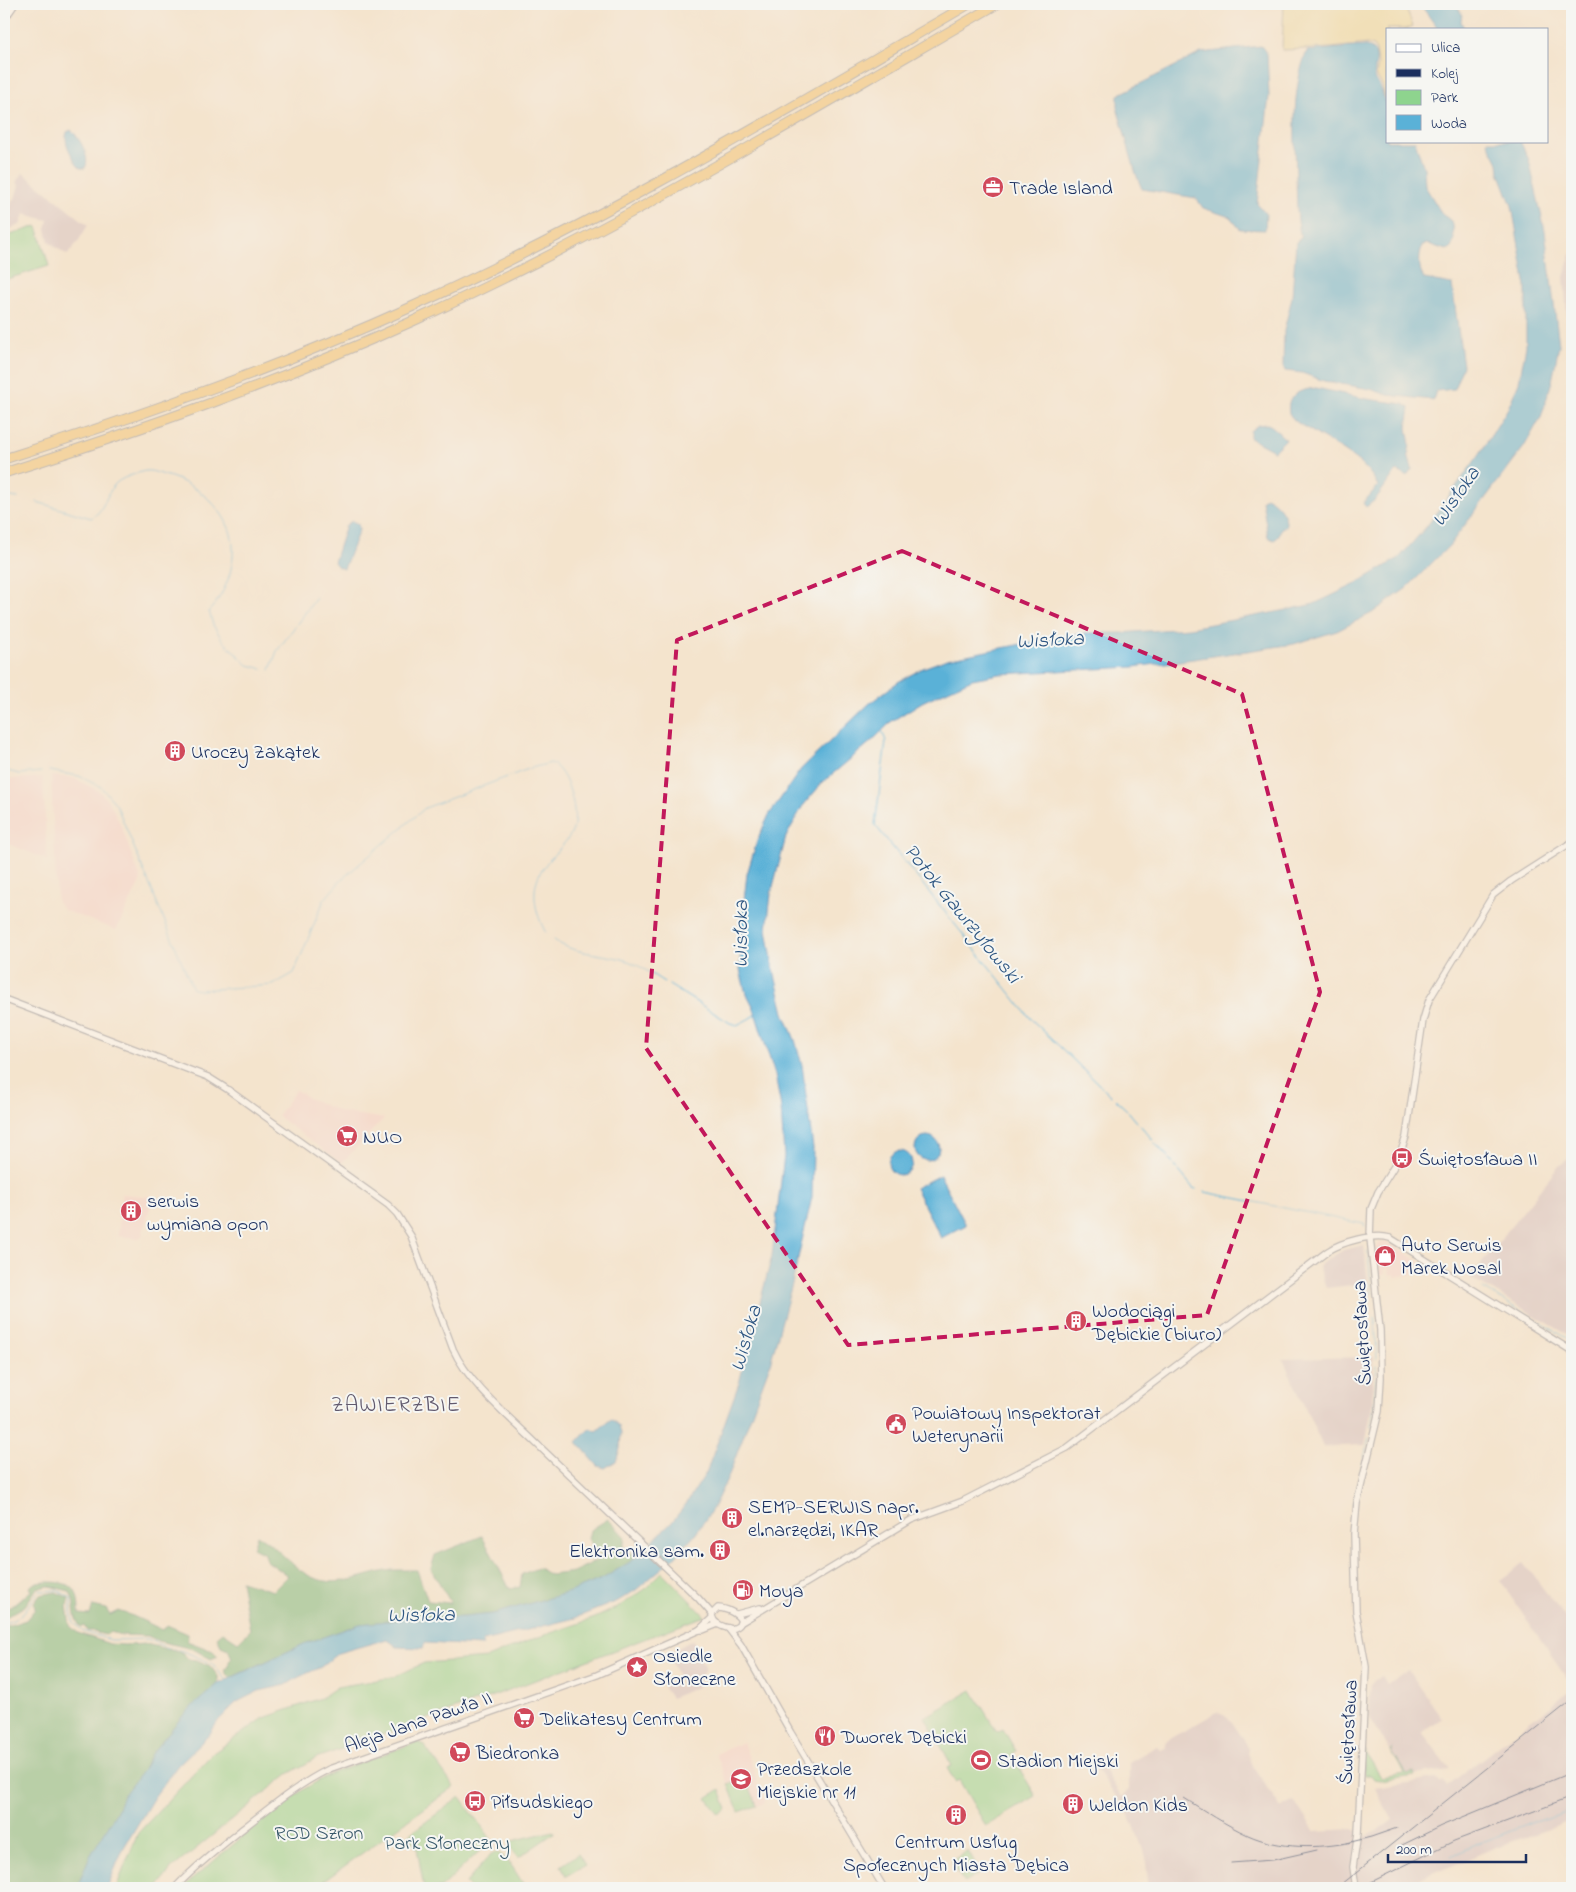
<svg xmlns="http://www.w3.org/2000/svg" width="1576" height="1892" viewBox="0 0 1576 1892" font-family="'Indie Flower',sans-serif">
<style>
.built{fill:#f7d0cb}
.industrial{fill:#d2bec2}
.green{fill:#8ed48e;stroke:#548276}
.forest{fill:#72b679;stroke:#46726c}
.sand{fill:#eeda9e;stroke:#84847e}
.water{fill:#5ab1d7;stroke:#3a709a}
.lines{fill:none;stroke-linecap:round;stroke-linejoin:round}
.stream{stroke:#5ab1d7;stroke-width:1}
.minor-casing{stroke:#888a96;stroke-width:8}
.highway-casing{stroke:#888a96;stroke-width:11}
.minor{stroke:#fff;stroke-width:5.5}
.highway{stroke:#f3c26a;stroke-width:9}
.rail{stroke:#1b2f5e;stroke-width:1}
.marked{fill:none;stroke:#c2185b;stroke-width:4;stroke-dasharray:10 6;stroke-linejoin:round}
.labels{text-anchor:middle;stroke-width:4;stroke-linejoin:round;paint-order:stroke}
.poi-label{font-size:20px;fill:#1b2f5e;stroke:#f6f6f2;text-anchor:start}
.street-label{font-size:20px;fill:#1b2f5e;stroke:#f6f6f2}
.park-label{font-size:20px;fill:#38586a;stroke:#f6f6f2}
.water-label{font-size:21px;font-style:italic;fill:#2e5682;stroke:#f6f6f2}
.quarter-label{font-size:22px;letter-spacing:1px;fill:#625a6e;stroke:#f6f6f2}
</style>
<rect width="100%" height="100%" fill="#f6f6f2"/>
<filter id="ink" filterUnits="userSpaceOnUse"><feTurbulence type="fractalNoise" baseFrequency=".02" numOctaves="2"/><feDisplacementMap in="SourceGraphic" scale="10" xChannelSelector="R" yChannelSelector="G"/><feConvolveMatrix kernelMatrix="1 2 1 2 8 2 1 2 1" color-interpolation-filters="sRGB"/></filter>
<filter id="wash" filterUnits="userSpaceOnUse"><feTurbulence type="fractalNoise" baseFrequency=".0096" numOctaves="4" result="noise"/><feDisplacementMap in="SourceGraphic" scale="20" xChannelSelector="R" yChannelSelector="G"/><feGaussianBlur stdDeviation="1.12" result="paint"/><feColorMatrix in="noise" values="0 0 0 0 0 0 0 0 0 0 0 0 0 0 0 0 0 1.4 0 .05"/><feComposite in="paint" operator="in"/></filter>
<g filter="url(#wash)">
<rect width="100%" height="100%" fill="#f4e4cd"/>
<!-- built -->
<g class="built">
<polygon points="4,776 13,779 43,777 47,860 4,842"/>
<polygon points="51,776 73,778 99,791 109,802 120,823 141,880 116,930 64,910 57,902"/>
<polygon points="296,1090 308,1098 340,1112 379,1118 384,1118 342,1163 277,1116"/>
<polygon points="122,1194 153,1197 142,1235 139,1238 118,1236"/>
<polygon points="1386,1241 1423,1264 1414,1274 1395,1277 1395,1274 1390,1275 1389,1268 1384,1269 1385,1274 1379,1275 1376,1248 1380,1243"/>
<polygon points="743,1742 755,1774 758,1786 766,1803 739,1812 716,1754"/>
</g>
<!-- industrial -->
<g class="industrial">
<polygon points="23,173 88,225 77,243 67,255 49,242 46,229 48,220 24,214 20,225 4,231 4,207 11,205 12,201 15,199 19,185 17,182"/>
<polygon points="1571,254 1572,254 1572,331 1568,330 1564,277"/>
<polygon points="1572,1156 1572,1337 1470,1278 1559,1166"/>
<polygon points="1360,1246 1364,1246 1368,1283 1326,1288 1318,1266 1343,1250"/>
<polygon points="1374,1357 1372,1406 1365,1445 1323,1447 1283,1359"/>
<polygon points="1524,1563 1563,1615 1572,1624 1572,1678 1567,1678 1500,1580"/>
<polygon points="693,1640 705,1668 697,1687 671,1698 663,1687 669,1683 677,1683 680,1687 682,1686 668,1653"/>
<polygon points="1408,1670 1442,1718 1422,1733 1450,1770 1406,1776 1369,1717 1371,1683 1381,1676 1387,1685"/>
<polygon points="1572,1689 1572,1819 1540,1832 1496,1847 1442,1870 1434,1871 1410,1884 1396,1888 1149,1888 1145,1855 1134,1825 1126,1810 1094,1765 1099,1762 1122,1797 1129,1790 1129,1762 1157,1746 1161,1750 1166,1747 1165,1742 1217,1712 1225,1716 1232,1722 1249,1748 1248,1753 1254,1768 1281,1808 1294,1801 1314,1831 1354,1829 1362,1830 1361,1838 1378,1831 1393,1820 1374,1788 1436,1779 1441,1784 1443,1782 1447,1786"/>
</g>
<!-- green -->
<g class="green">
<polygon points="37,226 49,266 4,280 4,237"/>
<polygon points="662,1572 705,1616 501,1693 316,1758 288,1774 171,1869 157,1888 116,1888 138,1833 213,1753 264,1718 321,1698 337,1687 394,1677 424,1663 487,1658 533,1639 595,1618 618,1607 644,1590"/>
<polygon points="972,1690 997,1732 1003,1729 1016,1751 1011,1755 1036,1796 986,1826 959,1780 955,1782 947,1768 952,1766 925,1717"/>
<polygon points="414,1743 418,1742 423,1744 454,1787 314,1888 182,1888 262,1820 304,1789 330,1774"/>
<polygon points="1394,1749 1392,1752 1406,1774 1414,1772 1415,1775 1380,1780 1374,1779 1371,1775 1365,1775 1364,1772 1363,1750 1365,1750 1365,1753 1381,1777 1404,1773 1391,1751"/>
<polygon points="746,1777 757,1806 739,1812 728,1784"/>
<polygon points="720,1789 727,1809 719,1815 707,1798"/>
<polygon points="460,1797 491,1839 490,1841 441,1888 424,1888 417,1848 408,1835"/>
<polygon points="553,1831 554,1833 518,1858 509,1846 512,1841"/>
<polygon points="968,1851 980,1873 964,1883 951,1861"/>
<path d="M496,1852C508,1856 517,1875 524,1885L523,1888H471L466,1883L491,1854Z"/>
<polygon points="578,1854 585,1865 566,1876 561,1866"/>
</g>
<!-- forest -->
<g class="forest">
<path d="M608,1519L625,1537L623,1549L627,1555L635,1551L633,1560L604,1578L570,1592L493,1614L465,1617L407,1619L360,1624L304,1644L232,1677L227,1676L225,1670L229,1666V1661L232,1658L228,1649L221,1646L217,1637L223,1632L238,1642L250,1630L241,1581L273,1591L288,1576L267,1561L265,1554L253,1548L257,1535C277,1546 288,1563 306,1574C336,1592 364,1573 393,1570C401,1570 409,1570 417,1570L428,1601L451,1603L431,1569L435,1555L482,1536L510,1589L520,1587L522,1574L538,1568L551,1575L573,1572L602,1558L588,1539L590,1530Z"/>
<path d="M47,1582C73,1582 79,1588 79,1614L90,1615L93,1606L106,1609L110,1615L118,1611L133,1616L163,1630L167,1625L188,1634L187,1641L213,1651L218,1656L211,1659L193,1649L158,1641L148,1636L122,1635L110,1632L106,1635L97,1633L96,1631H87L84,1626L81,1627C70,1615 78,1603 69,1591L49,1586L37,1588L25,1606L4,1618V1608L11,1607L31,1591L29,1587L35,1583Z"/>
<polygon points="56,1592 69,1598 67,1606 70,1626 78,1633 110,1644 126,1645 146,1644 183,1653 188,1659 197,1660 210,1666 218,1676 218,1684 187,1711 151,1754 143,1770 123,1796 116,1813 89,1858 77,1888 4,1888 4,1627 26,1620 35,1609 34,1603 40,1595"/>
</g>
<!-- sand -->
<polygon class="sand" points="1284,4 1404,4 1413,26 1406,29 1387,29 1387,108 1383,87 1376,75 1378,64 1376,50 1373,46 1367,44 1330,48 1282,50"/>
<!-- water -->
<g class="water">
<polygon points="1420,4 1455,4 1462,14 1461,21 1464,29 1438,29"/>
<polygon points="1261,46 1267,54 1269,96 1257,204 1266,213 1265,230 1240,229 1230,217 1203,208 1196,198 1142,189 1136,174 1118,111 1118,95 1201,53"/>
<path d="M1366,46C1383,53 1373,64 1375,77C1376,82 1381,86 1382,91C1387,108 1387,123 1387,141H1415L1424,168L1425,186L1442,214L1450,220L1453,225L1454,241L1451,248L1446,250L1428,244L1422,245C1419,257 1418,268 1424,279L1452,284L1463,366L1454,389L1436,391L1433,400L1388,395L1370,389L1324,381L1302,373L1285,371L1283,366L1284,331L1292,297L1296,242L1301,238C1296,218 1297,198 1296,177C1295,135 1291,90 1307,51Z"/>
<path d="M71,130C79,137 91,157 85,168H80L77,165C72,155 63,143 67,132Z"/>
<polygon points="1487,141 1520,141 1529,160 1545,231 1559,345 1552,381 1541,417 1524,447 1449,546 1407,588 1372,613 1337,631 1294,644 1180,661 1133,667 999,674 972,679 922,702 892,721 873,740 823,782 802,807 786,837 771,894 767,929 773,967 784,1013 795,1040 802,1065 813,1148 812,1197 792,1284 770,1364 729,1475 713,1508 695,1535 674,1558 636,1590 618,1601 575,1618 483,1641 482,1646 425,1643 423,1648 397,1647 387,1639 338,1653 321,1667 299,1677 286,1685 259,1691 237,1702 218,1721 209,1735 178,1765 154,1797 123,1849 107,1888 77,1888 89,1858 116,1813 123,1796 143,1770 151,1754 187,1711 218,1684 304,1644 360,1624 407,1619 465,1617 493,1614 570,1592 604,1578 633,1560 672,1522 686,1504 706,1473 719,1438 739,1383 772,1256 784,1156 781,1107 775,1075 753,1006 745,990 740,970 741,927 747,874 757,841 769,815 801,769 870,703 898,682 923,668 947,659 1047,639 1087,633 1120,633 1189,628 1282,611 1314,604 1354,585 1399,558 1427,526 1479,455 1508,408 1519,382 1526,346 1526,287 1512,206 1499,172 1498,163"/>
<path d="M1316,388L1367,399L1404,404L1410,408L1407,428L1410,445L1408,454L1412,469L1408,475L1405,476L1402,473L1396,471L1375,500L1366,507L1363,503L1378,486C1366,459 1333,446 1310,430C1302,426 1293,421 1289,413C1286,394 1300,390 1316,388Z"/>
<path d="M1267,424C1275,426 1279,435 1286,439L1274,451L1250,438V431L1258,425Z"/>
<path d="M1266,497C1277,502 1287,514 1286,526L1281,528L1278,537L1274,540L1268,537L1262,500Z"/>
<polygon points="352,521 358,524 359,530 344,569 338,567 334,562 346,525"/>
<circle cx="927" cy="1148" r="12"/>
<circle cx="900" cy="1163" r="12"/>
<polygon points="940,1175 966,1225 941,1238 915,1188"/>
<polygon points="611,1419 619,1426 621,1432 620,1449 616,1461 605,1468 598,1466 577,1442 590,1428 597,1431"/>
</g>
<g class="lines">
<!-- stream -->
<g class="stream">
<polyline points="4,496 18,498"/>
<path d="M37,502L91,518C104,512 106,494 115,484C120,479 129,476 135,474C139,473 143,471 146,471C153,470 162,475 168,476C195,484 223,506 231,534C238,560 227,592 209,611L213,625L224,642L248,665L263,669"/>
<polyline points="270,670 277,651 316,598"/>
<polyline points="882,731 886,741 875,825 1032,1020 1111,1096"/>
<polyline points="4,770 19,774 41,772"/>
<path d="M49,771L79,776L101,787L116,804L193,989L200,990L273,985L294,973L324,900L342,879L425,808L531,768L551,763C568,771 580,815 572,832C565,845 552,855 543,868C529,888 535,913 546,933"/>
<path d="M554,940C572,954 600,953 622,959C637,963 651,974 664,982"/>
<polyline points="669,985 730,1023 737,1025 756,1015"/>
<polyline points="1115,1099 1127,1110 1137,1122"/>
<polyline points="1140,1125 1153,1140"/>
<polyline points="1155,1143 1168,1157"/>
<polyline points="1169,1159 1193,1188 1196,1189"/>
<polyline points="1205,1192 1364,1224 1365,1226"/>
<polyline points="1368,1251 1372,1294"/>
<polyline points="1483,1289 1572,1341"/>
<polyline points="1375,1317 1377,1359"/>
<polyline points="1371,1427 1374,1409 1377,1365"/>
<polyline points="1353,1506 1369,1438"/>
<path d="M4,1623C23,1620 28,1605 39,1591L58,1590L71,1598V1611L73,1621L82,1631L111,1640L148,1639L165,1647L183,1651L213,1664L226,1681"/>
<polyline points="1485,1841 1531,1823 1572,1810"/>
<polyline points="1451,1856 1483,1842"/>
</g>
</g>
</g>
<g filter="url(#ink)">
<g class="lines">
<!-- minor casing -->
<g class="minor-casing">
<g id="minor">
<polyline points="4,20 15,4"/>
<path d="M4,999L208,1077L227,1089L388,1205L397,1214L411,1236L453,1349C469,1385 513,1420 541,1448C594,1498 646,1548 698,1598L712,1614C712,1624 723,1627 732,1629C753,1622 730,1608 718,1608L712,1614"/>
<polyline points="737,1614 760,1608"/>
<path d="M740,1623L911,1520L963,1501L1067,1448L1328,1251C1342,1242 1373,1233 1390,1238L1572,1351"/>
<polyline points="728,1628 741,1645 791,1733 884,1888"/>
<polyline points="699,1630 712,1618"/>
<path d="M175,1888C195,1866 218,1849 241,1830C269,1808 297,1785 329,1769L597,1675L699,1630H703L718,1624"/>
<polyline points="1356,1888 1353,1867 1358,1833 1366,1667 1356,1611 1354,1534 1357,1503 1379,1411 1381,1378 1380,1330 1370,1238 1371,1209 1378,1192 1398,1160 1406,1137 1423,1020 1429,1000 1493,895 1511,881 1572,842"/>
</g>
</g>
<!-- highway casing -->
<g class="highway-casing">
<g id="highway">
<path d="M4,459C141,416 276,368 407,309C602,221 785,111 969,4"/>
<path d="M4,473C143,429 281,381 413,321C615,230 805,115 997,4"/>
</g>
</g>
<!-- minor -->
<use href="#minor" class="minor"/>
<!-- highway -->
<use href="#highway" class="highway"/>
<!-- rail -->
<g class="rail">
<path d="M1184,1798C1205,1811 1226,1825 1248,1835C1279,1849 1319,1849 1352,1842"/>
<polyline points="1347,1843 1371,1837 1397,1828"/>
<polyline points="1398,1847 1441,1826 1572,1772"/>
<polyline points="1231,1863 1273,1860 1317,1850"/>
<polyline points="1337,1888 1572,1700"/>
<polyline points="1359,1888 1454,1841 1572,1797"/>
</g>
</g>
</g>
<!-- marked area -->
<path d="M0 0H1576V1892H0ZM902,551L1242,694L1320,992L1207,1315L848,1345L646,1048L677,640Z" fill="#f4e4cd" fill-opacity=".55" fill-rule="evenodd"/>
<path class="marked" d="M902,551L1242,694L1320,992L1207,1315L848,1345L646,1048L677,640Z"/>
<!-- icons -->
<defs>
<g id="office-disc" transform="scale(1.125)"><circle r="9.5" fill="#d1495b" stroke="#f6f6f2"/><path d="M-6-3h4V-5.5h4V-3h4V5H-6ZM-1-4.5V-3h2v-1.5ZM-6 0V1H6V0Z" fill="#fff"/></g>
<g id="building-disc" transform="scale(1.125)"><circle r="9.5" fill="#d1495b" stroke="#f6f6f2"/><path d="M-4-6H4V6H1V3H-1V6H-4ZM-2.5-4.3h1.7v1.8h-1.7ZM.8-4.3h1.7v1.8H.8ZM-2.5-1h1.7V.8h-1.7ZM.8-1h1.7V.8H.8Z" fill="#fff"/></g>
<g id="supermarket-disc" transform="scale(1.125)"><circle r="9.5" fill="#d1495b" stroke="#f6f6f2"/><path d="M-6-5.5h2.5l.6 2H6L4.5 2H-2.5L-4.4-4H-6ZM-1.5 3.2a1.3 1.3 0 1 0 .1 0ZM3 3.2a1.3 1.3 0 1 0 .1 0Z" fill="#fff"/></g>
<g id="bus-disc" transform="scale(1.125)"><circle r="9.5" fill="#d1495b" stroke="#f6f6f2"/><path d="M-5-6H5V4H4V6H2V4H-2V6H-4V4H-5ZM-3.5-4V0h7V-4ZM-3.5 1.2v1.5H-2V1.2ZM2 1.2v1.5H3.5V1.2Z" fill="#fff"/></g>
<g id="shop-disc" transform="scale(1.125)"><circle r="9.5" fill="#d1495b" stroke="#f6f6f2"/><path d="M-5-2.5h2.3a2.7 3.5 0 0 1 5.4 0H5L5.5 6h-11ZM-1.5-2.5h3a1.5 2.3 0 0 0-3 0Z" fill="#fff"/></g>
<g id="civic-disc" transform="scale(1.125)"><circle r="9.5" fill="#d1495b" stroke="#f6f6f2"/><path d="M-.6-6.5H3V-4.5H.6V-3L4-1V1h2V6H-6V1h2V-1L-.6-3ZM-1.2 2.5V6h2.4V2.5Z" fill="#fff"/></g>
<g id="fuel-disc" transform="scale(1.125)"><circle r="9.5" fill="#d1495b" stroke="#f6f6f2"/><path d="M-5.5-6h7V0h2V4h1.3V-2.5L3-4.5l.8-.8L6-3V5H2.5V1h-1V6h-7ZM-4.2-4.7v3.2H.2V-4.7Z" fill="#fff"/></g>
<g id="sight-disc" transform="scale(1.125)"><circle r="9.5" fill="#d1495b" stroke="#f6f6f2"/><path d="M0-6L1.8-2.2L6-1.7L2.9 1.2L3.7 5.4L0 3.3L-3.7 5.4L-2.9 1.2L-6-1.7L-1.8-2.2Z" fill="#fff"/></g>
<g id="restaurant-disc" transform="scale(1.125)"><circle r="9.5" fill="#d1495b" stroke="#f6f6f2"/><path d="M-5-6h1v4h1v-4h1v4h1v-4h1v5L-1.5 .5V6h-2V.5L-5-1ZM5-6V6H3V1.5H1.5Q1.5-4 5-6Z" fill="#fff"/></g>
<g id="stadium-disc" transform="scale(1.125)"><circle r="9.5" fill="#d1495b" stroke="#f6f6f2"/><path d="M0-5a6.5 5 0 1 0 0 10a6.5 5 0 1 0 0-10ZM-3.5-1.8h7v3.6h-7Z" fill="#fff"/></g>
<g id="school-disc" transform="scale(1.125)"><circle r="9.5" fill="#d1495b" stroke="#f6f6f2"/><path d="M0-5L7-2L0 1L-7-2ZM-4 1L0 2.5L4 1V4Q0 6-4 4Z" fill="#fff"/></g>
</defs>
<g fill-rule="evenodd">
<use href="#office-disc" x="993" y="187"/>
<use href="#building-disc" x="175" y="751"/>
<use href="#supermarket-disc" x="347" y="1136"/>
<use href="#bus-disc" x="1402" y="1158"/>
<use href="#building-disc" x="131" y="1211"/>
<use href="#shop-disc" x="1385" y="1256"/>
<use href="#building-disc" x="1076" y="1321"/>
<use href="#civic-disc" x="896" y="1424"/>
<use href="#building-disc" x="732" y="1518"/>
<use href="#building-disc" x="720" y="1550"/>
<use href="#fuel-disc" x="743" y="1590"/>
<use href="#sight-disc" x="637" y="1667"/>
<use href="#supermarket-disc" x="524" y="1718"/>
<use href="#restaurant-disc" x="825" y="1736"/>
<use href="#supermarket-disc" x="460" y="1752"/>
<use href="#stadium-disc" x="981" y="1760"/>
<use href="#school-disc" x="741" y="1779"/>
<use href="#bus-disc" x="475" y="1801"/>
<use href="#building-disc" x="1073" y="1804"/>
<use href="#building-disc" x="956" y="1815"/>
</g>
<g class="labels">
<!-- poi labels -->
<g class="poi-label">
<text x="1009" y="194">Trade Island</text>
<text x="191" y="758">Uroczy Zakątek</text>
<text x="363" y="1143">NUO</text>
<text x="1418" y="1165">Świętosława II</text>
<text x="147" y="1207">serwis<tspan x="147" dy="23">wymiana opon</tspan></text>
<text x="1401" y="1251">Auto Serwis<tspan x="1401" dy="23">Marek Nosal</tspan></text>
<text x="1092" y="1317">Wodociągi<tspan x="1092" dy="23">Dębickie (biuro)</tspan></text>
<text x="912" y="1419">Powiatowy Inspektorat<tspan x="912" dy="23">Weterynarii</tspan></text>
<text x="748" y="1513">SEMP-SERWIS napr.<tspan x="748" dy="23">el.narzędzi, IKAR</tspan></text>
<text x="704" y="1557" text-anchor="end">Elektronika sam.</text>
<text x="759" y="1597">Moya</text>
<text x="653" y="1662">Osiedle<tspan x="653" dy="23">Słoneczne</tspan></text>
<text x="540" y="1725">Delikatesy Centrum</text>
<text x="841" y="1743">Dworek Dębicki</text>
<text x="476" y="1759">Biedronka</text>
<text x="997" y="1767">Stadion Miejski</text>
<text x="757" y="1775">Przedszkole<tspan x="757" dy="23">Miejskie nr 11</tspan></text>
<text x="491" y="1808">Piłsudskiego</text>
<text x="1089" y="1811">Weldon Kids</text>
<text x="956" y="1848" text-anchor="middle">Centrum Usług<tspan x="956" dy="23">Społecznych Miasta Dębica</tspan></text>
</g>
<!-- street labels -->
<g class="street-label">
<text transform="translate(1361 1333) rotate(-93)" y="7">Świętosława</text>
<text transform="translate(418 1721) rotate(-19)" y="7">Aleja Jana Pawła II</text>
<text transform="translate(1347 1732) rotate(-87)" y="7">Świętosława</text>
</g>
<!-- park labels -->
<g class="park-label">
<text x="319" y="1839">ROD Szron</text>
<text x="447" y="1849">Park Słoneczny</text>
</g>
<!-- water labels -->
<g class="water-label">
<text transform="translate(1455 496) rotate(-55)" y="7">Wisłoka</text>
<text transform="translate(1050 639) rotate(-3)" y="7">Wisłoka</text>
<text transform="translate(963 913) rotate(51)" y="7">Potok Gawrzyłowski</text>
<text transform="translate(740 934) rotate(-90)" y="7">Wisłoka</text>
<text transform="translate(745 1338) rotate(-74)" y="7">Wisłoka</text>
<text transform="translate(421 1614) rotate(-1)" y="7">Wisłoka</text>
</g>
<!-- quarter labels -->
<g class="quarter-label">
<text x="396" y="1411">ZAWIERZBIE</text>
</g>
</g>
<!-- margin -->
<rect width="1576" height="1892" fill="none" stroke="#f6f6f2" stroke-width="20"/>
<!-- legend -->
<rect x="1386" y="28" width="162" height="115" fill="#f6f6f2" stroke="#9ea6b7"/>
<rect x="1396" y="44" width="25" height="8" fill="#ffffff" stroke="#9ea6b7"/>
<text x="1431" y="52" font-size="15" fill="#1b2f5e">Ulica</text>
<rect x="1396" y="69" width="25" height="8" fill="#1b2f5e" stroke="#9ea6b7"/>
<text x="1431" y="78" font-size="15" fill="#1b2f5e">Kolej</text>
<rect x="1396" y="90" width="25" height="15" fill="#8ed48e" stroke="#9ea6b7"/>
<text x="1431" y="102" font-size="15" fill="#1b2f5e">Park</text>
<rect x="1396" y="115" width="25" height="15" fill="#5ab1d7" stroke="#9ea6b7"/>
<text x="1431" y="128" font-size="15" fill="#1b2f5e">Woda</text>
<!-- scale -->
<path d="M1388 1854v8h138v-8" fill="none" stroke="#1b2f5e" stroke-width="2.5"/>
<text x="1396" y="1854" font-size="15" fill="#1b2f5e" stroke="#f6f6f2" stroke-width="4" paint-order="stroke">200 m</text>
</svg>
